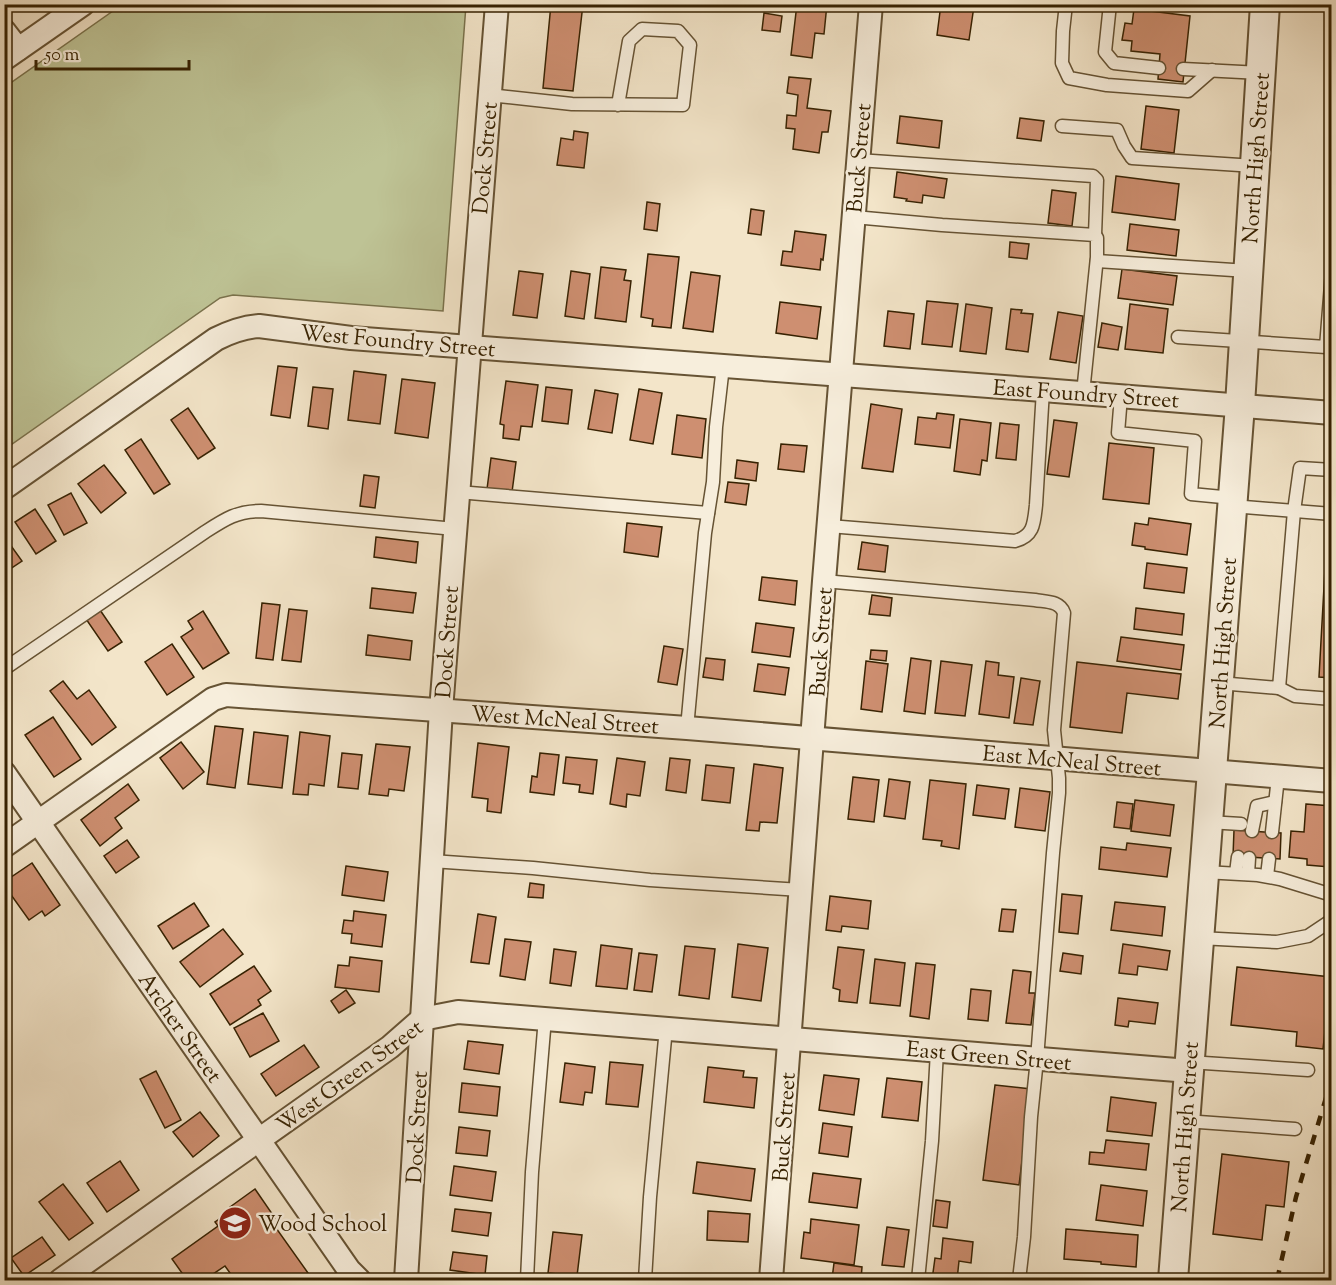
<svg xmlns="http://www.w3.org/2000/svg" width="1336" height="1285" viewBox="0 0 1336 1285" font-family="'Sorts Mill Goudy',serif">
<style>
.green{fill:#bec395;stroke:#7a724c;stroke-width:1.5}
.building{fill:#ce8f71;stroke:#372202;stroke-width:1.5}
.lines{fill:none;stroke-linecap:round;stroke-linejoin:round}
.service-casing{stroke:#665334;stroke-width:15}
.minor-casing{stroke:#665334;stroke-width:26}
.tertiary-casing{stroke:#665334;stroke-width:32}
.service{stroke:#f7eedc;stroke-width:12}
.minor{stroke:#f7eedc;stroke-width:22}
.tertiary{stroke:#f7eedc;stroke-width:28}
.rail{stroke:#372202;stroke-width:4.5;stroke-dasharray:10 10;stroke-linecap:butt}
.labels{text-anchor:middle;stroke-width:5;stroke-linejoin:round;paint-order:stroke}
.street-label{font-size:22px;fill:#372202;stroke:#f7eedc}
.poi-label{font-size:22px;fill:#372202;stroke:#f7eedc;text-anchor:start}
</style>
<rect width="100%" height="100%" fill="#f3e5c9"/>
<filter id="stains"><feTurbulence type="fractalNoise" baseFrequency=".00333" numOctaves="4"/><feColorMatrix values="0 0 0 0 .2 0 0 0 0 .09 0 0 0 0 .02 0 0 0 .5 -.17"/></filter>
<radialGradient id="worn" r=".72"><stop offset=".6" stop-color="#630" stop-opacity="0"/><stop offset="1" stop-color="#630" stop-opacity=".3"/></radialGradient>
<!-- green -->
<polygon class="green" points="123,4 466,5 443,311 233,295 220,298 5,449 5,87"/>
<!-- building -->
<g class="building">
<polygon points="551,4 583,4 573,91 543,88"/>
<polygon points="797,4 827,4 824,34 815,33 812,58 791,55"/>
<polygon points="941,4 974,6 969,40 937,35"/>
<polygon points="1134,9 1190,16 1183,82 1158,79 1160,54 1131,51 1132,41 1122,40 1125,23 1132,24"/>
<polygon points="764,13 782,16 780,32 762,30"/>
<polygon points="789,77 811,79 807,108 831,111 828,132 822,132 819,153 793,149 795,129 786,128 787,115 796,116 798,95 787,93"/>
<polygon points="1146,106 1179,110 1174,153 1141,149"/>
<polygon points="900,116 942,121 939,148 897,143"/>
<polygon points="1020,118 1044,121 1041,141 1017,138"/>
<polygon points="574,131 588,133 584,168 557,165 561,138 573,140"/>
<polygon points="1329,145 1332,145 1332,200 1325,199"/>
<polygon points="897,172 947,179 944,198 923,195 922,203 906,201 907,199 894,197"/>
<polygon points="1116,176 1179,184 1175,220 1112,212"/>
<polygon points="1052,190 1076,193 1072,226 1048,223"/>
<polygon points="647,202 660,204 657,231 644,229"/>
<polygon points="751,209 764,211 761,235 748,233"/>
<polygon points="1130,224 1179,230 1176,256 1127,250"/>
<polygon points="795,231 826,235 823,260 821,259 820,270 781,265 783,251 792,252"/>
<polygon points="1010,242 1029,244 1027,259 1009,257"/>
<polygon points="648,254 679,257 671,328 652,326 653,319 641,317"/>
<polygon points="601,267 626,270 624,280 631,281 626,322 595,318"/>
<polygon points="1122,269 1177,276 1173,305 1118,298"/>
<polygon points="519,271 543,274 537,318 513,315"/>
<polygon points="571,271 590,274 584,319 565,316"/>
<polygon points="691,272 720,276 713,332 683,328"/>
<polygon points="927,301 958,304 952,347 922,344"/>
<polygon points="780,302 821,307 817,339 776,333"/>
<polygon points="966,304 992,308 986,354 960,351"/>
<polygon points="1130,304 1168,309 1163,353 1125,349"/>
<polygon points="1011,309 1022,310 1021,313 1033,314 1028,352 1006,349"/>
<polygon points="888,311 914,314 910,349 884,346"/>
<polygon points="1058,312 1083,316 1076,363 1050,359"/>
<polygon points="1102,323 1122,327 1118,350 1098,347"/>
<polygon points="278,366 297,368 290,418 271,415"/>
<polygon points="354,371 386,375 380,424 348,420"/>
<polygon points="402,379 435,383 428,438 395,433"/>
<polygon points="506,381 538,385 532,427 521,426 519,440 503,438 504,425 500,424"/>
<polygon points="313,387 333,389 328,429 308,426"/>
<polygon points="546,387 572,390 568,424 542,421"/>
<polygon points="639,389 662,393 653,444 630,440"/>
<polygon points="595,390 618,394 612,433 588,429"/>
<polygon points="871,404 902,409 893,472 862,468"/>
<polygon points="188,408 215,448 198,459 171,420"/>
<polygon points="937,413 954,415 950,448 915,444 918,417 936,419"/>
<polygon points="677,415 706,419 702,458 672,454"/>
<polygon points="960,419 991,423 987,461 982,460 980,475 954,471"/>
<polygon points="1054,420 1077,423 1069,477 1047,474"/>
<polygon points="1000,423 1019,425 1016,460 996,458"/>
<polygon points="141,439 170,484 154,494 125,450"/>
<polygon points="1109,443 1154,448 1149,504 1103,499"/>
<polygon points="781,444 807,446 804,472 778,469"/>
<polygon points="491,458 516,462 512,492 487,489"/>
<polygon points="737,460 758,463 756,481 735,478"/>
<polygon points="104,465 126,493 101,513 78,484"/>
<polygon points="364,475 379,477 375,508 360,506"/>
<polygon points="728,482 749,484 746,505 725,502"/>
<polygon points="71,493 87,523 64,535 48,505"/>
<polygon points="35,509 56,541 36,554 15,522"/>
<polygon points="1149,518 1191,524 1187,555 1145,549 1145,547 1132,545 1135,523 1148,525"/>
<polygon points="627,523 662,527 658,557 624,552"/>
<polygon points="4,536 22,561 4,573"/>
<polygon points="376,537 418,542 416,563 374,557"/>
<polygon points="862,542 888,546 885,572 858,569"/>
<polygon points="1326,551 1332,552 1332,678 1319,677"/>
<polygon points="1147,563 1187,568 1184,593 1144,588"/>
<polygon points="762,577 797,581 795,605 759,600"/>
<polygon points="372,588 416,593 413,613 370,608"/>
<polygon points="872,595 892,598 890,616 869,614"/>
<polygon points="262,603 280,605 273,660 256,658"/>
<polygon points="1136,608 1184,614 1182,635 1134,629"/>
<polygon points="289,609 307,611 301,662 282,660"/>
<polygon points="100,610 122,642 108,651 86,619"/>
<polygon points="203,611 229,653 203,669 181,637 193,629 188,621"/>
<polygon points="756,623 794,628 790,657 752,652"/>
<polygon points="368,635 412,641 410,660 366,655"/>
<polygon points="1121,637 1184,645 1181,670 1117,661"/>
<polygon points="172,644 194,677 167,695 145,662"/>
<polygon points="664,646 683,649 677,685 658,682"/>
<polygon points="871,650 887,651 886,661 870,659"/>
<polygon points="706,658 725,660 723,680 703,677"/>
<polygon points="911,658 931,661 925,714 904,711"/>
<polygon points="866,661 888,664 882,712 861,709"/>
<polygon points="941,661 972,665 965,716 935,713"/>
<polygon points="986,661 999,663 998,675 1014,677 1009,718 979,714"/>
<polygon points="1077,662 1181,674 1178,699 1127,693 1122,733 1070,727"/>
<polygon points="758,664 789,668 785,695 754,691"/>
<polygon points="1021,678 1040,681 1033,725 1014,723"/>
<polygon points="63,681 77,699 89,690 116,727 92,745 50,691"/>
<polygon points="53,717 81,759 54,777 25,735"/>
<polygon points="215,726 243,729 235,788 207,784"/>
<polygon points="254,732 288,736 282,788 248,784"/>
<polygon points="300,732 330,736 324,786 309,784 308,795 293,794"/>
<polygon points="181,742 204,772 183,789 160,758"/>
<polygon points="478,743 509,747 501,813 487,811 488,799 472,797"/>
<polygon points="376,744 410,747 404,791 389,789 388,796 369,794"/>
<polygon points="342,753 362,755 358,789 338,787"/>
<polygon points="540,753 559,755 554,795 530,792 532,776 537,777"/>
<polygon points="566,757 597,760 593,794 579,792 580,785 563,783"/>
<polygon points="617,758 645,762 640,796 627,794 626,807 610,804"/>
<polygon points="670,758 690,760 686,793 666,790"/>
<polygon points="754,764 783,768 777,823 760,822 759,831 746,830"/>
<polygon points="706,765 734,768 730,803 702,800"/>
<polygon points="853,777 879,780 874,822 848,819"/>
<polygon points="889,779 910,782 905,819 884,816"/>
<polygon points="930,780 966,784 959,849 941,846 942,841 923,839"/>
<polygon points="128,784 139,800 115,818 122,828 100,846 81,820"/>
<polygon points="977,785 1009,789 1005,819 973,815"/>
<polygon points="1020,788 1050,792 1045,831 1015,827"/>
<polygon points="1135,800 1174,805 1170,836 1131,831"/>
<polygon points="1117,802 1133,804 1130,829 1114,827"/>
<polygon points="1306,804 1332,806 1332,847 1330,867 1307,865 1307,859 1289,857 1291,831 1304,832"/>
<polygon points="1234,830 1281,833 1280,859 1233,856"/>
<polygon points="127,840 139,857 116,873 104,856"/>
<polygon points="1127,843 1171,848 1167,877 1099,869 1101,847 1126,850"/>
<polygon points="32,863 60,905 45,916 42,911 29,920 4,885 4,882"/>
<polygon points="346,866 388,872 384,901 342,895"/>
<polygon points="530,883 544,885 543,898 528,897"/>
<polygon points="1062,894 1082,896 1078,934 1059,932"/>
<polygon points="830,896 871,901 868,929 842,926 841,932 826,930"/>
<polygon points="1115,902 1165,907 1162,936 1111,930"/>
<polygon points="194,903 209,926 173,949 158,926"/>
<polygon points="1002,909 1016,910 1013,932 999,931"/>
<polygon points="354,911 386,915 382,947 351,943 352,934 342,933 344,920 353,921"/>
<polygon points="478,914 496,917 489,964 471,962"/>
<polygon points="223,929 243,954 200,987 180,962"/>
<polygon points="505,939 531,942 525,980 500,976"/>
<polygon points="738,944 768,948 761,1001 732,997"/>
<polygon points="1123,944 1170,951 1167,970 1138,966 1137,975 1119,973"/>
<polygon points="601,945 632,949 627,989 596,986"/>
<polygon points="685,946 715,949 709,999 679,995"/>
<polygon points="838,947 864,950 857,1003 839,1001 840,990 833,988"/>
<polygon points="554,949 576,952 571,986 550,983"/>
<polygon points="639,953 657,955 652,992 634,990"/>
<polygon points="1063,953 1083,956 1081,974 1060,971"/>
<polygon points="350,957 382,961 379,992 335,987 338,965 349,966"/>
<polygon points="875,959 905,963 900,1006 870,1003"/>
<polygon points="916,963 935,965 929,1019 910,1016"/>
<polygon points="254,966 271,991 258,1000 261,1005 230,1025 210,994"/>
<polygon points="1237,967 1331,977 1323,1049 1296,1046 1297,1032 1231,1025"/>
<polygon points="1013,970 1031,972 1029,993 1035,993 1031,1025 1006,1023"/>
<polygon points="971,989 991,991 988,1021 968,1019"/>
<polygon points="346,990 355,1003 339,1013 331,1001"/>
<polygon points="1118,998 1158,1003 1155,1024 1129,1021 1128,1027 1115,1025"/>
<polygon points="263,1013 279,1041 250,1057 234,1028"/>
<polygon points="468,1041 503,1045 499,1074 464,1069"/>
<polygon points="304,1045 319,1067 276,1096 261,1074"/>
<polygon points="610,1062 643,1065 638,1107 606,1104"/>
<polygon points="565,1063 595,1067 592,1093 585,1092 583,1105 560,1102"/>
<polygon points="708,1067 744,1071 743,1077 757,1078 754,1108 704,1102"/>
<polygon points="156,1071 181,1120 165,1128 140,1079"/>
<polygon points="824,1075 859,1079 854,1115 819,1110"/>
<polygon points="887,1078 922,1082 918,1121 882,1117"/>
<polygon points="462,1083 500,1087 497,1116 459,1112"/>
<polygon points="995,1085 1031,1089 1019,1185 983,1180"/>
<polygon points="1111,1097 1156,1103 1152,1136 1107,1131"/>
<polygon points="200,1112 219,1136 193,1157 173,1132"/>
<polygon points="823,1123 852,1127 848,1157 819,1153"/>
<polygon points="459,1127 490,1131 487,1156 456,1153"/>
<polygon points="1106,1140 1149,1144 1146,1170 1089,1164 1090,1152 1104,1153"/>
<polygon points="1222,1154 1289,1162 1284,1207 1266,1205 1262,1240 1213,1234"/>
<polygon points="120,1161 139,1190 107,1212 87,1183"/>
<polygon points="697,1162 755,1169 751,1201 693,1193"/>
<polygon points="454,1166 496,1172 492,1201 450,1195"/>
<polygon points="813,1173 861,1179 857,1208 809,1202"/>
<polygon points="63,1184 93,1223 69,1240 39,1202"/>
<polygon points="1101,1185 1147,1191 1143,1226 1096,1220"/>
<polygon points="255,1189 275,1218 271,1221 313,1280 235,1280 225,1266 204,1280 187,1280 172,1259 218,1226 215,1222 233,1210 230,1207"/>
<polygon points="936,1200 950,1202 947,1228 933,1226"/>
<polygon points="455,1209 491,1213 488,1236 452,1231"/>
<polygon points="708,1211 750,1214 748,1242 707,1240"/>
<polygon points="811,1219 859,1225 854,1265 801,1258 804,1232 810,1233"/>
<polygon points="887,1227 909,1230 904,1267 882,1265"/>
<polygon points="1066,1229 1138,1235 1136,1267 1101,1264 1101,1262 1064,1259"/>
<polygon points="553,1232 582,1235 577,1276 548,1273"/>
<polygon points="42,1237 55,1255 24,1276 11,1258"/>
<polygon points="943,1238 973,1242 971,1263 959,1261 957,1280 932,1280 935,1258 941,1259"/>
<polygon points="453,1252 487,1256 485,1275 450,1270"/>
<polygon points="834,1263 862,1267 861,1280 808,1280 809,1276 832,1279"/>
</g>
<g class="lines">
<!-- service casing -->
<g class="service-casing">
<g id="service">
<polyline points="1066,4 1063,31 1062,63 1069,78 1107,85 1188,91 1212,70"/>
<polyline points="1110,4 1105,52 1114,63 1159,68"/>
<polyline points="1183,69 1261,73"/>
<polyline points="489,95 572,104 683,105 690,45 678,31 642,29 629,41 618,105"/>
<polyline points="1062,126 1117,130 1124,146 1132,158 1255,166"/>
<polyline points="858,160 1093,176 1097,180 1095,235"/>
<polyline points="854,217 942,225 1095,235 1097,238 1097,257 1083,393"/>
<polyline points="1097,261 1248,271"/>
<polyline points="1178,337 1326,347 1332,272"/>
<polyline points="1121,396 1118,433 1195,441 1191,494 1233,498"/>
<polyline points="458,492 708,513"/>
<polyline points="1232,506 1332,514"/>
<path d="M829,526L1015,541C1034,536 1034,523 1036,505L1043,390"/>
<path d="M824,581L1035,600C1047,602 1060,601 1064,613L1054,730L1059,778V793L1053,853L1037,1059L1031,1117L1024,1237L1019,1280"/>
<path d="M4,669L205,532C225,519 237,511 261,511L455,529"/>
<polyline points="1219,683 1279,688 1294,511 1300,468 1332,470"/>
<polyline points="1279,688 1295,696 1332,699"/>
<polyline points="687,728 705,533 713,482 716,427 723,366"/>
<polyline points="1208,822 1241,824"/>
<polyline points="1252,831 1257,806 1275,802"/>
<polyline points="1272,832 1278,777"/>
<polyline points="432,861 533,868 650,880 801,890"/>
<polyline points="1204,872 1258,875 1280,879 1332,895"/>
<polyline points="1236,873 1238,857"/>
<polyline points="1248,874 1249,858"/>
<polyline points="1267,876 1269,859"/>
<polyline points="1199,938 1277,942 1308,936 1332,920"/>
<polyline points="1189,1062 1308,1070"/>
<polyline points="1185,1121 1295,1129"/>
<polyline points="527,1280 532,1172 545,1018"/>
<polyline points="645,1280 650,1197 666,1028"/>
<polyline points="918,1280 932,1141 937,1051"/>
</g>
</g>
<!-- minor casing -->
<g class="minor-casing">
<g id="minor">
<polyline points="4,31 18,49"/>
<polyline points="4,59 83,4"/>
<path d="M4,488L216,339C230,332 244,327 259,326L351,338L1043,390L1332,413"/>
<polyline points="4,773 349,1270 359,1280"/>
<polyline points="4,846 213,699 226,695 687,728 1332,781"/>
<polyline points="61,1280 390,1047 422,1019 458,1012 1189,1071"/>
<polyline points="406,1280 441,710 497,4"/>
<polyline points="771,1280 824,581 871,4"/>
</g>
</g>
<!-- tertiary casing -->
<g class="tertiary-casing">
<polyline id="tertiary" points="1173,1280 1240,405 1265,4"/>
</g>
<!-- service -->
<use href="#service" class="service"/>
<!-- minor -->
<use href="#minor" class="minor"/>
<!-- tertiary -->
<use href="#tertiary" class="tertiary"/>
<!-- rail -->
<polyline class="rail" points="1277,1280 1296,1197 1332,1078"/>
</g>
<!-- icons -->
<defs>
<g id="school-disc" transform="scale(1.725)"><circle r="9.5" fill="#8f2418" stroke="#f7eedc"/><path d="M0-5L7-2L0 1L-7-2ZM-4 1L0 2.5L4 1V4Q0 6-4 4Z" fill="#fff"/></g>
</defs>
<g fill-rule="evenodd">
<use href="#school-disc" x="235" y="1223"/>
</g>
<g class="labels">
<!-- street labels -->
<g class="street-label">
<text transform="translate(484 158) rotate(-85)" y="8">Dock Street</text>
<text transform="translate(858 158) rotate(-85)" y="8">Buck Street</text>
<text transform="translate(1255 158) rotate(-86)" y="8">North High Street</text>
<text transform="translate(398 340) rotate(5)" y="8">West Foundry Street</text>
<text transform="translate(1086 393) rotate(4)" y="8">East Foundry Street</text>
<text transform="translate(446 642) rotate(-86)" y="8">Dock Street</text>
<text transform="translate(820 642) rotate(-86)" y="8">Buck Street</text>
<text transform="translate(1222 643) rotate(-86)" y="8">North High Street</text>
<text transform="translate(565 719) rotate(4)" y="8">West McNeal Street</text>
<text transform="translate(1072 760) rotate(5)" y="8">East McNeal Street</text>
<text transform="translate(181 1027) rotate(55)" y="8">Archer Street</text>
<text transform="translate(989 1055) rotate(5)" y="8">East Green Street</text>
<text transform="translate(349 1075) rotate(-36)" y="8">West Green Street</text>
<text transform="translate(416 1127) rotate(-87)" y="8">Dock Street</text>
<text transform="translate(783 1127) rotate(-86)" y="8">Buck Street</text>
<text transform="translate(1184 1127) rotate(-86)" y="8">North High Street</text>
</g>
<!-- poi labels -->
<g class="poi-label">
<text x="258" y="1231">Wood School</text>
</g>
</g>
<!-- margin -->
<rect width="1336" height="1285" fill="none" stroke="#f3e5c9" stroke-width="24"/>
<rect x="6" y="6" width="1324" height="1273" fill="none" stroke="#372202" stroke-width="3"/>
<rect x="12" y="12" width="1312" height="1261" fill="none" stroke="#372202" stroke-width="1.5"/>
<!-- scale -->
<path d="M36 60v9h153v-9" fill="none" stroke="#372202" stroke-width="3"/>
<text x="45" y="60" font-size="18" fill="#372202" stroke="#f7eedc" stroke-width="4.5" paint-order="stroke">50 m</text>
<rect width="100%" height="100%" filter="url(#stains)"/>
<rect width="100%" height="100%" fill="url(#worn)"/>
</svg>
